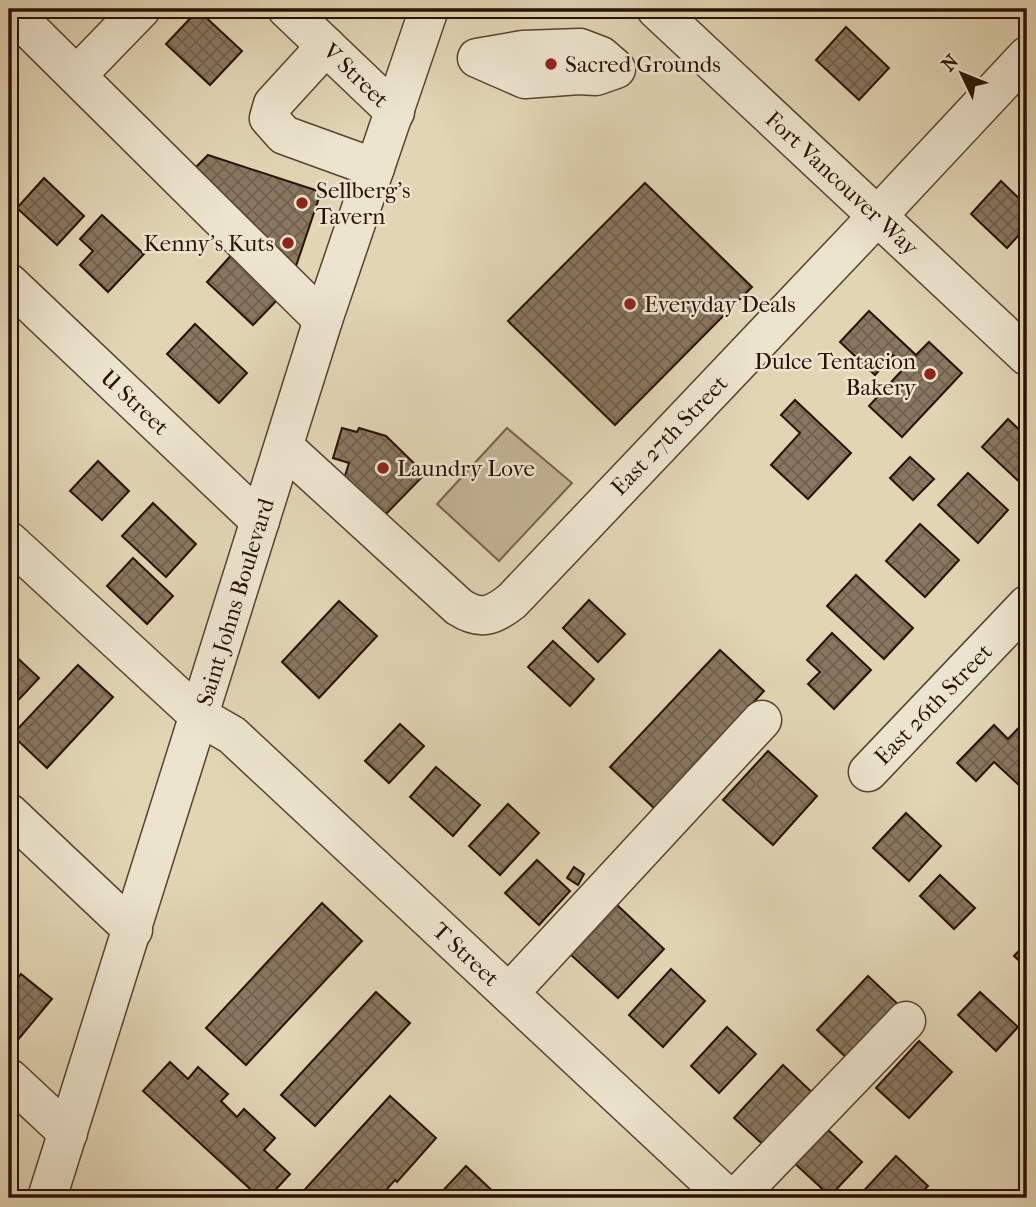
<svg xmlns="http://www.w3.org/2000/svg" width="1036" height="1207" viewBox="0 0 1036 1207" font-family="'IM FELL French Canon',serif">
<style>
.garden{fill:#c2b496;stroke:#76624d;stroke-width:2}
.building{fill:url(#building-cross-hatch);stroke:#2a1104;stroke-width:2}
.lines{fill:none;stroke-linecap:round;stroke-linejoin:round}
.minor-casing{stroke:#584230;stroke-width:41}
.minor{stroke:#ece4ce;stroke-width:38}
.poi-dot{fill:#8f2418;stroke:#ece4ce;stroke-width:2.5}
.labels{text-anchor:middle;stroke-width:5;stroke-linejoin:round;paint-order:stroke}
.poi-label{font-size:23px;fill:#2a1104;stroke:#ece4ce;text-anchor:start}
.street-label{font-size:23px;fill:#2a1104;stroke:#ece4ce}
</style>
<defs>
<pattern id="building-cross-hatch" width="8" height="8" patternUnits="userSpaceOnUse" patternTransform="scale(1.75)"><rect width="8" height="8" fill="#897760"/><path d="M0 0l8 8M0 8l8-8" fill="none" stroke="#70604d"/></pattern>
</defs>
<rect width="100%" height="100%" fill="#e1d5b4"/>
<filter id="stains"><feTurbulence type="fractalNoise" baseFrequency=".00286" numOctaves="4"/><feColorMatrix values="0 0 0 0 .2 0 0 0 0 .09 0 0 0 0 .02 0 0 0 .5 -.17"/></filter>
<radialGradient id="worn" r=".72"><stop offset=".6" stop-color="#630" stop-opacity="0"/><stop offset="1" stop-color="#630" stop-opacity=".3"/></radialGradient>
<!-- garden -->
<polygon class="garden" points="507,428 572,483 499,561 437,504"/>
<!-- building -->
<g class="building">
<polygon points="198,10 242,51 210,85 166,44"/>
<polygon points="846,27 889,68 859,100 816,60"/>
<polygon points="208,155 321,192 294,272 190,173"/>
<polygon points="44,178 84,216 57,245 17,208"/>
<polygon points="1001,181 1027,206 1027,226 1007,248 971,214"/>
<polygon points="645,183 752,287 615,425 508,321"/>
<polygon points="102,215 144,254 108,292 80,265 93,251 80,239"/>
<polygon points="234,252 281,296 253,325 207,282"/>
<polygon points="869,311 916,355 929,342 962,373 902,437 869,406 905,367 893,355 875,375 840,342"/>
<polygon points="195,324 247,373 219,403 167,354"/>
<polygon points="795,400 851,453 808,499 771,465 800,433 781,415"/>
<polygon points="1008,419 1027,437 1027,489 982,447"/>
<polygon points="342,428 357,432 359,428 386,436 425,474 383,517 344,479 349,463 333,458"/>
<polygon points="910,457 934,479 913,500 890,478"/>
<polygon points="98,461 129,491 102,520 70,491"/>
<polygon points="968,473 1008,510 978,543 938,505"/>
<polygon points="153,503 196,544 166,577 122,536"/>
<polygon points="920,524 959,560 925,597 886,561"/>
<polygon points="133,558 173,596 147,624 107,586"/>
<polygon points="856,575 913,628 884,659 827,606"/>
<polygon points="589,600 625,634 598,662 563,628"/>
<polygon points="339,601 377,636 319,698 282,662"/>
<polygon points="832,633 871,670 834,709 808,684 820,672 807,660"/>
<polygon points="553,641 594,679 570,706 528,667"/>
<polygon points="720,650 764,691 654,808 610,767"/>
<polygon points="10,651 39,678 9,710 9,653"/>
<polygon points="78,665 113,697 47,768 12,735"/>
<polygon points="1027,719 1027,780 1021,787 994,762 976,781 957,763 994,725 1008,739"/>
<polygon points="400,724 424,746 389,783 365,761"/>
<polygon points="768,751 817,796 773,845 723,800"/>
<polygon points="436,767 480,805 453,836 410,797"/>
<polygon points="508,804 539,833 500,875 469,846"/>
<polygon points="906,813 941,846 909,881 873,848"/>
<polygon points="537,860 570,891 539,925 505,893"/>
<polygon points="574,867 584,874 578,885 567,878"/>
<polygon points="940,875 975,908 954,929 920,896"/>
<polygon points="322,903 362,941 246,1065 206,1028"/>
<polygon points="616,904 664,949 618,998 570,954"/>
<polygon points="1027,942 1027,968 1014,956"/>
<polygon points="671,969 705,1001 663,1047 629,1015"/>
<polygon points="21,974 52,999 16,1042 9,1036 9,989"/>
<polygon points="868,976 903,1009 852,1063 817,1030"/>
<polygon points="376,992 410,1023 315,1126 281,1095"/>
<polygon points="980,992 1018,1027 996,1051 958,1015"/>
<polygon points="727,1027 756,1054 719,1093 691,1066"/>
<polygon points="919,1041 952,1072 909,1118 876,1088"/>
<polygon points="170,1062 188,1079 198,1067 228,1094 221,1101 237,1117 244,1109 275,1138 264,1150 290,1174 268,1198 260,1198 143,1091"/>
<polygon points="783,1065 817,1097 768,1149 734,1118"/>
<polygon points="390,1096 436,1138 397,1182 395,1180 379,1198 299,1198 298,1197"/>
<polygon points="824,1126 862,1162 830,1196 792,1161"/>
<polygon points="896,1156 928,1186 916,1198 857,1198"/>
<polygon points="466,1166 500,1198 436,1198"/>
</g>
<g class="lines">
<!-- minor casing -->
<g class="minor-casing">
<g id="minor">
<polyline points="9,9 323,320"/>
<polyline points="287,9 395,112"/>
<polyline points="656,9 1027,356"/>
<polyline points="326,46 273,104 269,118 284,135 375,168"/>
<polygon points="580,48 601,56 616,69 596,76 579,75 525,79 477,58 523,50"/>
<polyline points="77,75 141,9"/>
<polyline points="9,283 260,521"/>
<path d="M284,447L459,607C481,621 493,616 512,601L851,244L1027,56"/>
<polyline points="9,541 199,716 232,735 728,1198"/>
<polyline points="868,772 1027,605"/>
<polyline points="9,813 133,930"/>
<polyline points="509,993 762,720"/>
<polyline points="9,1078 68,1133"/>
<polyline points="47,1198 323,320 429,9"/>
<polyline points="736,1198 906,1021"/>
</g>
</g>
<!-- minor -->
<use href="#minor" class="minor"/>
</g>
<!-- markers -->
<g class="poi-dot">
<circle cx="551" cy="64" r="7"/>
<circle cx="302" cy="203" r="7"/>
<circle cx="288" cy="243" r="7"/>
<circle cx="630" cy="304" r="7"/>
<circle cx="930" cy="374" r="7"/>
<circle cx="383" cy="468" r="7"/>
</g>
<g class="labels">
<!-- poi labels -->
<g class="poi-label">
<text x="565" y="72">Sacred Grounds</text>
<text x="316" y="198">Sellberg's<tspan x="316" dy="26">Tavern</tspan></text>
<text x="274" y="251" text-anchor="end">Kenny's Kuts</text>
<text x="644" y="312">Everyday Deals</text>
<text x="916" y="369" text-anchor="end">Dulce Tentacion<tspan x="916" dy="26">Bakery</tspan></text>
<text x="397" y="476">Laundry Love</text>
</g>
<!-- street labels -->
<g class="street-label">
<text transform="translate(356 75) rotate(44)" y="8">V Street</text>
<text transform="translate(842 183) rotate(43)" y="8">Fort Vancouver Way</text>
<text transform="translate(135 402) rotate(43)" y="8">U Street</text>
<text transform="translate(669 435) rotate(-46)" y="8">East 27th Street</text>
<text transform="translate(235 602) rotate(-73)" y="8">Saint Johns Boulevard</text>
<text transform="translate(933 704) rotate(-46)" y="8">East 26th Street</text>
<text transform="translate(466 954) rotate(43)" y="8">T Street</text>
</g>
</g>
<!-- margin -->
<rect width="1036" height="1207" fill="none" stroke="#e1d5b4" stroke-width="35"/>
<rect x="10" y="10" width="1015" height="1186" fill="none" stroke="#2a1104" stroke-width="3.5"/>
<rect x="18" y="18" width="1001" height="1172" fill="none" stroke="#2a1104" stroke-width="2"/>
<!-- north arrow -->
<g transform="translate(962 74) rotate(313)" stroke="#ece4ce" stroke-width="5" paint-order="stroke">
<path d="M0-5L12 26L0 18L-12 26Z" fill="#2a1104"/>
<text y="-10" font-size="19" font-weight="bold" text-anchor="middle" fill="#2a1104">N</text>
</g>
<rect width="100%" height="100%" filter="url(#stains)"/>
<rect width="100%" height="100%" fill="url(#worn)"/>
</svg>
